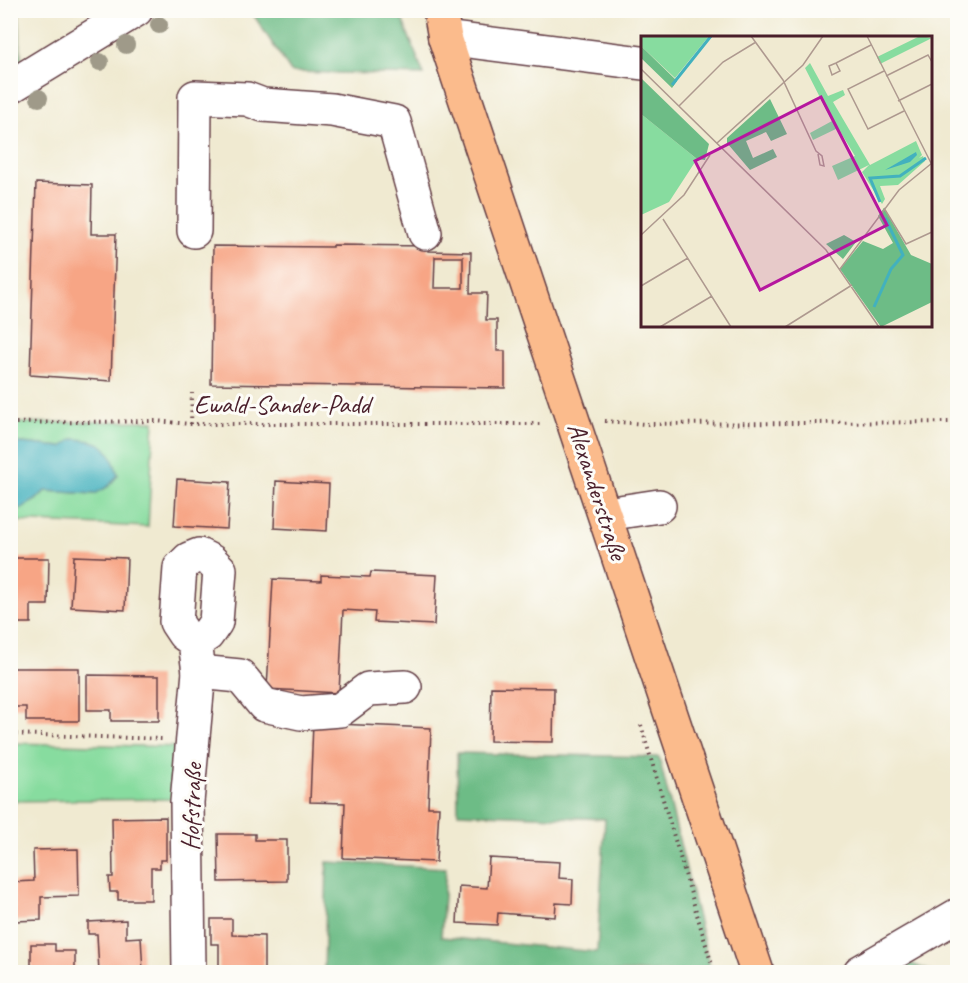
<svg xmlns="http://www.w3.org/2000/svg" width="968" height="983" viewBox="0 0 968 983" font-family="Caveat,sans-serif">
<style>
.green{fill:#87dc9f;stroke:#687e65;stroke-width:1.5}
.forest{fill:#6dbc86;stroke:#5c6e58;stroke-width:1.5}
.water{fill:#42b1be;stroke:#466874;stroke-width:1.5}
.building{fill:#f7a585;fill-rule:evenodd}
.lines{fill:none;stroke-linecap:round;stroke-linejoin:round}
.minor-casing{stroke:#633d44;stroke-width:36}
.major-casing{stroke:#633d44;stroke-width:36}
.path{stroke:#633d44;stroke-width:4;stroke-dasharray:1.5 4.5;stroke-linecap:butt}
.minor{stroke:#fff;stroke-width:33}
.major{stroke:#fbbb8c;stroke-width:33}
.tree{fill:#9f9a89}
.labels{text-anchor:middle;stroke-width:6;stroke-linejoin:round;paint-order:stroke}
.street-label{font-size:26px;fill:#4a1f2b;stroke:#fdfcf7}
.inset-river{fill:none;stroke:#42b1be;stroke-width:3}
.inset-road{fill:none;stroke:#ae998f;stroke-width:1.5}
.view{fill:#b5179e;fill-opacity:0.15;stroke:#b5179e;stroke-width:3}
.inset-edge{fill:none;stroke:#4a1f2b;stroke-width:3}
</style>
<rect width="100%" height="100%" fill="#fdfcf7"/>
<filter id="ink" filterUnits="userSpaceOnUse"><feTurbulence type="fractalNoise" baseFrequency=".0167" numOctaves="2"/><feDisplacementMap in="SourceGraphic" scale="12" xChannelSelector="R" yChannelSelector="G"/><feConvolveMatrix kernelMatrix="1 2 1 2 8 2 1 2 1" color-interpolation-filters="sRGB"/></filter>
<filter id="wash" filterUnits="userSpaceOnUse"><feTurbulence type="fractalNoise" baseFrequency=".008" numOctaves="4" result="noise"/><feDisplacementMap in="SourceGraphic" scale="24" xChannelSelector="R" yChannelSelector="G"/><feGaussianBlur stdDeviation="1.35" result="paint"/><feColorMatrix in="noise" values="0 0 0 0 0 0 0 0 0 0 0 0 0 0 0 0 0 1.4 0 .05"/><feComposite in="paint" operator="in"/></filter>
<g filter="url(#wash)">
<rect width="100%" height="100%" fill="#f0ead1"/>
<!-- green -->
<g class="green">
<polygon points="154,421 148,527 11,521 11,503 20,508 36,500 45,491 95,494 73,439 62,447 22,443 11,444 11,423"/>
<polygon points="11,743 185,747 178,799 11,801"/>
</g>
<!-- forest -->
<g class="forest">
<polygon points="11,11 19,11 22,81 11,87"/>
<polygon points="251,11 399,11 424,75 291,72"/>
<polygon points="457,753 659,757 711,972 324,972 327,862 446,868 441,937 597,952 605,819 458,813"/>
<polygon points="902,960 932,972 892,972"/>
</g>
<!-- water -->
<path class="water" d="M73,439C103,440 110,446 118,475L109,486L95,494L45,491L36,500L20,509L11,503V444L22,443L62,447Z"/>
<g id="blocks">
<!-- building -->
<g class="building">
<polygon points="36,183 92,185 91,234 116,234 111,381 30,375"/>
<path d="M333,245L428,246V251L471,252L470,293H487L486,320H497V351H505V388L211,384L213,246L333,247ZM435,257H463V288H434Z"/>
<polygon points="177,479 230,482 227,529 174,526"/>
<polygon points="276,481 329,484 327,531 274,528"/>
<polygon points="74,556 127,558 125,610 71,607"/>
<polygon points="10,558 49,558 48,605 31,605 31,623 10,623"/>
<polygon points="371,572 437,575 434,625 374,622 375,612 343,610 339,693 267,689 273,579 321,581 321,575 370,577"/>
<polygon points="10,668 79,668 79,721 26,721 26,707 10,707"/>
<polygon points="87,675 159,676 159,721 111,721 111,710 87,710"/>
<polygon points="491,687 554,688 553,742 490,741"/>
<polygon points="313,723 431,728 428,807 439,807 436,862 343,858 345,803 310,802"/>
<polygon points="166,817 166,860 160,860 160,868 151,868 151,900 118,900 118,892 110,892 109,877 113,877 112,818"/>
<polygon points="218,834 255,834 255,840 287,840 287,881 219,882"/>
<polygon points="78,849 79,896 41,897 41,920 15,921 13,882 34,881 33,850"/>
<polygon points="489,858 560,862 559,878 573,879 572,904 556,903 555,917 498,913 497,925 457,923 459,886 487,888"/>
<polygon points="211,919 232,919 232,935 264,936 264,972 219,972 219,944 211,944"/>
<polygon points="126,920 126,938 141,937 143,972 99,972 97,934 88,934 88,922"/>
<polygon points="31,944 55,944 55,951 75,951 75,972 31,972"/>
</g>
</g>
</g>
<g filter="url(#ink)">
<use href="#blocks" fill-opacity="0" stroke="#633d44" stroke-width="1.5"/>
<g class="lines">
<!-- minor casing -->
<g class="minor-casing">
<g id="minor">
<polyline points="445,38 642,63"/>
<polyline points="10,87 136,10"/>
<polyline points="194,231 195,97 247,99 263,105 332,110 394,122 425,233"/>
<polyline points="606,514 659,506"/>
<polyline points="199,672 240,676 264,705 301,713 340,710 368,689 405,687"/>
<polyline points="189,972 187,802 199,672 195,642 184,634 176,622 180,568 189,559 199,555 211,561 220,570 216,622 207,635 195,642"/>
<polyline points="860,972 958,915"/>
</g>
</g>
<!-- major casing -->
<g class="major-casing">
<path id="major" d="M440,10L445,38C551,349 654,661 757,972"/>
</g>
<!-- path -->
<g class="path">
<polyline points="605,421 645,424 958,422"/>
<polyline points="10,423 154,421 191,424 541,424 543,422"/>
<polyline points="191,424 192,393"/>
<polyline points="641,725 714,972"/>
<polyline points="10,734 163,739"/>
</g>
<!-- minor -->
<use href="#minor" class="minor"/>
<!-- major -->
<use href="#major" class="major"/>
</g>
<!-- trees -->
<g class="tree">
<circle cx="159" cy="25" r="9"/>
<circle cx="126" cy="45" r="9"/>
<circle cx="100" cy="62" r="9"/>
<circle cx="39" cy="98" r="9"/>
</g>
</g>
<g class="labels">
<!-- street labels -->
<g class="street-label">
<text x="282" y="413">Ewald-Sander-Padd</text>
<text transform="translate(598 491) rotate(72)" y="9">Alexanderstraße</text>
<text transform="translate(191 807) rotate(-88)" y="9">Hofstraße</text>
</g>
</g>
<!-- overview -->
<g transform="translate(641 36)">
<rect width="291" height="291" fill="#f0ead1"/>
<path d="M0,0H68L34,42L0,10ZM279,0L291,2L239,28L236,21ZM169,27L187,60L202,54L204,59L192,66L229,129L275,105L281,119L278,122L282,120L284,125L257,149L239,150L244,163L241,168L221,136L228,129L197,144L191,130L214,120L197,92L172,104L169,97L191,85L164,32ZM0,78L56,123L28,166L0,179Z" fill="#87dc9f"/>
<path d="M0,10L36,45L31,52L0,22ZM0,42L68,108L64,124L56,123L0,78ZM129,63L146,98L130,105L125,96L105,105L112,122L132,113L136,121L109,134L86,107V102ZM243,172L270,219L291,228V266L240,291L199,233L222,205L242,213L252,207L237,180ZM203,199L215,206L202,223L185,208Z" fill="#6dbc86"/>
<path d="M275,116L276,119L269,126L244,134Z" fill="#42b1be"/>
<path class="inset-river" d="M31,49L70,0M239,166L229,142L259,140L285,122M233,271L250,233L262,219L244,182"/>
<path class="inset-road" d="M110,0L142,44L175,115L181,120L183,130L179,129L177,118M226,0L290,127M195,27L199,35L191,39L188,30L195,27L230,9M0,33L185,214L238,291M243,35L207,53L227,93L263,75M245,40L287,19L291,26M257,65L291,48M38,70L82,26L115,6M76,107L162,29L182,0M243,172L265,208L291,196M22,183L90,291M0,199L43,159L69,119M199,233L258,154L291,127M0,250L47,222M19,291L71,260M144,291L211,249"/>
<path class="view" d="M180,61L246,189L119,254L54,125Z"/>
<rect width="291" height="291" class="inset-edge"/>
</g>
<!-- margin -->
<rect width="968" height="983" fill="none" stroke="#fdfcf7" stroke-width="36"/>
</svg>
